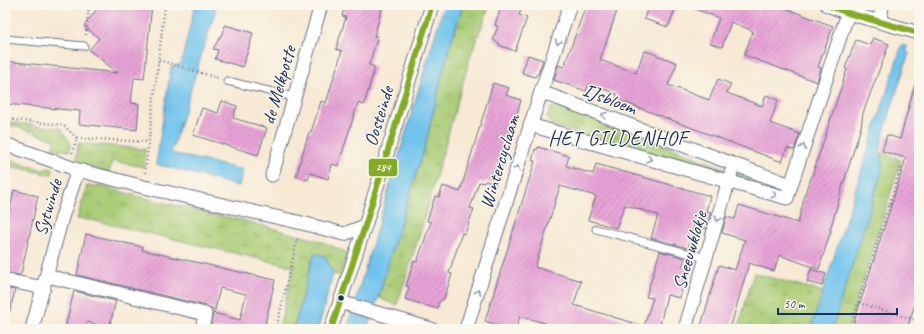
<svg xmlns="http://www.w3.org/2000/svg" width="924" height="334" viewBox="0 0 924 334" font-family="Caveat,sans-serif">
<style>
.grass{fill:url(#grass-tufts);stroke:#627d69}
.water{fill:#70c3ec;stroke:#4679a5}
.pier{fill:#f7e9d4}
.building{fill:url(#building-hatch)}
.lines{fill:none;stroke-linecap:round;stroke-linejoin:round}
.lane-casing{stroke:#687087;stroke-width:9}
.street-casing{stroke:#687087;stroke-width:15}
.path{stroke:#687087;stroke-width:2.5;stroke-dasharray:1 3;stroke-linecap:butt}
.lane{stroke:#fff;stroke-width:7}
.street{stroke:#fff;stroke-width:13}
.bus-1-casing{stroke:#fbf7ec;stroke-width:9}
.bus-1{stroke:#83ab28;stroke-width:6}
.oneway{stroke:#8d97ae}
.bus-dot{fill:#1b2f5e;stroke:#fbf7ec;stroke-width:1.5}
.labels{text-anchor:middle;stroke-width:3;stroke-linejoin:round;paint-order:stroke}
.street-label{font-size:19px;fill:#1b2f5e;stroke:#fbf7ec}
.neighbourhood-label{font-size:20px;letter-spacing:1px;fill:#1b2f5e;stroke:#fbf7ec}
.line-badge{stroke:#fbf7ec;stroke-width:1.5}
.badge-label{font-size:11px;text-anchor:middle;font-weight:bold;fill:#fff}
</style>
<defs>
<pattern id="grass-tufts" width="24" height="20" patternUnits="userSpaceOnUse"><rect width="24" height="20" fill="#a9cb74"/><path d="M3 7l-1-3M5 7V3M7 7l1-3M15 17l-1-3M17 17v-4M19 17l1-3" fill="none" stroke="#89a562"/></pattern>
<pattern id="building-hatch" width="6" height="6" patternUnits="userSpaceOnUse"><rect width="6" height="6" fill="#e8a3d7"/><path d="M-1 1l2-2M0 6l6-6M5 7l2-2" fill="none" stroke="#bb85b2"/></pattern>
</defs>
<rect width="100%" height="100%" fill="#fbf7ec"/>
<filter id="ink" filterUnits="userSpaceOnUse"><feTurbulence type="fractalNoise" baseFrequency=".025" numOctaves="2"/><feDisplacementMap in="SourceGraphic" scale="8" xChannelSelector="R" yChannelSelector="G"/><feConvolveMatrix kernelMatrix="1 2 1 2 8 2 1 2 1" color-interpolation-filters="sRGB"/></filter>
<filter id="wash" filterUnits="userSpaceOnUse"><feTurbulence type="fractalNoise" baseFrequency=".012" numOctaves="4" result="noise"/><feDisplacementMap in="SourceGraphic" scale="16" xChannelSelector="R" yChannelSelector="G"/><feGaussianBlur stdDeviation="0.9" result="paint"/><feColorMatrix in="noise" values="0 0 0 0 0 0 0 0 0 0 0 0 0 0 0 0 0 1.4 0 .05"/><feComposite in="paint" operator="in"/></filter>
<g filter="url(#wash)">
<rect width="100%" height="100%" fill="#f7e9d4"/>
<!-- grass -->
<g class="grass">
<polygon points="463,5 490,5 471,54 420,233 397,305 383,300 379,296 392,250 425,146 449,48"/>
<polygon points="556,106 562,106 727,169 726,174 553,126 547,117 551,108"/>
<polygon points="5,122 34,125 32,132 11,125 6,138 5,137"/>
<polygon points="36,126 61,128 71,144 69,151 60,149 58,156 51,153 55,140 34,133"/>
<polygon points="78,143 145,149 144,167 112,161 109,173 76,163"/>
<polygon points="880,152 901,160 848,329 832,329 881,174 883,161"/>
<polygon points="5,158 43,170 48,168 54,169 51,175 5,165"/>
<polygon points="741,171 783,186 787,191 737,181 736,172"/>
<polygon points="87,186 100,186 156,201 245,221 320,241 348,253 340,276 333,274 325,256 314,253 294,329 279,329 294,264 290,266 91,220 77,219"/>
<polygon points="754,273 824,292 811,329 738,329"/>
</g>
<!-- water -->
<g class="water">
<polygon points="195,5 215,5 215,12 171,153 243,170 239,186 156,164 171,67 181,64"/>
<polygon points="444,5 463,5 449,48 425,146 392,250 379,296 367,329 347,329"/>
<polygon points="919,5 906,50 909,53 884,132 880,152 883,161 881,174 832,329 811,329 902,44"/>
<polygon points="314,253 325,256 333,274 318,329 294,329"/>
</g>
<!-- pier -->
<polygon class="pier" points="909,5 919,5 919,12 910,46 900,44"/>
<g id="blocks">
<!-- building -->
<g class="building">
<polygon points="100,5 152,5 144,79 134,78 131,103 139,104 137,130 79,124 80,111 5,104 5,61 118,73 89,50 99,38 84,26"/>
<polygon points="345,5 383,5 374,37 378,35 369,65 375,67 364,105 358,103 338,166 332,164 328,179 310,173 308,180 296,176 309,132 311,132 321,101 326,103 342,51 336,49 346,17 342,16"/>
<polygon points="502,5 523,5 519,15 527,18 515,51 499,45 499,43 493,40 498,26 495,25"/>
<polygon points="586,5 619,5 600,60 636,73 644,51 649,52 677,63 668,85 709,100 718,79 731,84 727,93 762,106 766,95 778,100 770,123 800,134 794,150 787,148 782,162 629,104 616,99 617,94 589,84 586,91 554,80 558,65 564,67"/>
<polygon points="649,5 677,5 668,27 644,19"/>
<polygon points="687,5 776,5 833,26 818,67 821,68 817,82 744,55 753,31 731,22 722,47 710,43 719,18 687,6"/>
<polygon points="225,25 253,33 243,67 215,59 218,50 213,49 223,32"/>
<polygon points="873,38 889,44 863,113 861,127 842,188 830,230 831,230 819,269 779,255 774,271 749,263 730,329 700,329 719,265 735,270 745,240 722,233 726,217 735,219 739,205 798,223 807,187 808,187 820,152 847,69 845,68 856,40 870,45"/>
<polygon points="528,55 543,60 538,74 537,74 535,77 522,73"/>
<polygon points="493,83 509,88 506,95 521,100 496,184 485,181 484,183 479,182 470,208 474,209 469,222 465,234 462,233 449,273 452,274 444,299 439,302 437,309 405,299 409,287 406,286 414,261 417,262 425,239 431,222 427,221 435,196 439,197 443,186 460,192"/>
<polygon points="915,84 919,85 919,292 907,329 852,329 906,158 882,151 887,135 900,139"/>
<polygon points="222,101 237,106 233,118 267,128 258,155 193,135 202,108 218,113"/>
<polygon points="538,147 569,156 566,166 593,174 596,164 710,196 706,211 711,212 706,229 694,225 688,248 651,238 658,215 625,205 616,228 588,220 596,196 560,186 535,267 581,281 574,305 643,326 642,329 543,329 545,323 520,316 516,329 498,329 500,326 485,321 535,161 532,161 535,149 537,150"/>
<polygon points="14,190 38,196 21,274 19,275 5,272 5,231"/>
<polygon points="86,234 143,247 142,250 275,280 264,329 210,329 213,313 240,320 246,294 220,288 215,310 207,306 77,275"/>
<polygon points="660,251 685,258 682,267 687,269 680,298 667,295 659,329 643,329 653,298 646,297"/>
<polygon points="811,269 826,274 822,286 807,282"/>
<polygon points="5,288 15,290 10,311 5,311"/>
<polygon points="74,291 116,301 109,328 87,322 85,329 65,329"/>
</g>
</g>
</g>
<g filter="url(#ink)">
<use href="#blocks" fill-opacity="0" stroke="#687087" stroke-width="1"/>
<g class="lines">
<!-- lane casing -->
<g class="lane-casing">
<g id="lane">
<polyline points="5,39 84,46"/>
<polyline points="227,81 294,97"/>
<polyline points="596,229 706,258"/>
</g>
</g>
<!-- street casing -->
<g class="street-casing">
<g id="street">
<polyline points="827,5 848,13 919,33"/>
<polyline points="880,21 882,5"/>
<polyline points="530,125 787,198 791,185 736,165 541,92"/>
<polyline points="5,144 78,170 62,217 32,329"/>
<polyline points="78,170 144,187 302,223 344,234 365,226"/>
<polyline points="272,175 321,5"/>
<polyline points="791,185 848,13"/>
<polyline points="47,276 205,314 202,329"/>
<polyline points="5,280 44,288"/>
<polyline points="340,302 431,329"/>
<polyline points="331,329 365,226 432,5"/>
<polyline points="466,329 541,92 570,5"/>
<polyline points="685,329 731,173"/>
</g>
</g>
<!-- path -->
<g class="path">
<polyline points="5,18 8,14 9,5"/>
<polyline points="86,35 89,5"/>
<polyline points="159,60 218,78"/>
<polyline points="5,119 63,125 77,138"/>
<polyline points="77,138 149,142"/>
<polyline points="72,153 77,138"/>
<polyline points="145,173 165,5"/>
<polyline points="859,303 919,321"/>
<polyline points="276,329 298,236"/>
<polyline points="850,329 901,167"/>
</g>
<!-- lane -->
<use href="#lane" class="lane"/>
<!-- street -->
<use href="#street" class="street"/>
<!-- bus-1 casing -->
<g class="bus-1-casing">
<g id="bus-1">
<polyline points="827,5 848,13 919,33"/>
<polyline points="331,329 365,226 432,5"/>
</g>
</g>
<!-- bus-1 -->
<use href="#bus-1" class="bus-1"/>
</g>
<!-- one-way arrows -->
<defs><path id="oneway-chevron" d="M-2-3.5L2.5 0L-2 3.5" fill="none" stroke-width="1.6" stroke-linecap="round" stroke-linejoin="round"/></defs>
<g class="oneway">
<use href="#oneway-chevron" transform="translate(558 42) rotate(109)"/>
<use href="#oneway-chevron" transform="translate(604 115) rotate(-159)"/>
<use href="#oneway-chevron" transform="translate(803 147) rotate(-72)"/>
<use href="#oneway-chevron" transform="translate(649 159) rotate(16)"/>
<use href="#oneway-chevron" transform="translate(517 168) rotate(-73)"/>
<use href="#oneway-chevron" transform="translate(774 195) rotate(16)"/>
<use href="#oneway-chevron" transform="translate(718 219) rotate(106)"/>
<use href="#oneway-chevron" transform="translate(478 292) rotate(-73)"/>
</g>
</g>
<!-- markers -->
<circle class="bus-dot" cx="341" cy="298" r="3.5"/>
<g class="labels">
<!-- street labels -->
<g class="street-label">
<text transform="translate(278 85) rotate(-74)" y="7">de Melkpotte</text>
<text transform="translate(610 98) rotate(21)" y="7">IJsbloem</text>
<text transform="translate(378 116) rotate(-73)" y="7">Oosteinde</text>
<text transform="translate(499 161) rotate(-73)" y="7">Wintercyclaam</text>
<text transform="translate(47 207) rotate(-73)" y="7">Sytwinde</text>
<text transform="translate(689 250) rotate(-74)" y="7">Sneeuwklokje</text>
</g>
<!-- neighbourhood labels -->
<g class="neighbourhood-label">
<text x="618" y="145">HET GILDENHOF</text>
</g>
</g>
<rect class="line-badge" x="368" y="158" width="30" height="19" rx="4" fill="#83ab28"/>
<g class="badge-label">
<text x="383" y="171">284</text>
</g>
<!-- margin -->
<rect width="924" height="334" fill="none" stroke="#fbf7ec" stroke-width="20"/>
<!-- scale -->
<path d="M778 308v6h119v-6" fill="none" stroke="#1b2f5e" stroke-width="2"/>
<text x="784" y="308" font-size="12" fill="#1b2f5e" stroke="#fbf7ec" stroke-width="3" paint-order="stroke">50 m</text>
</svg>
